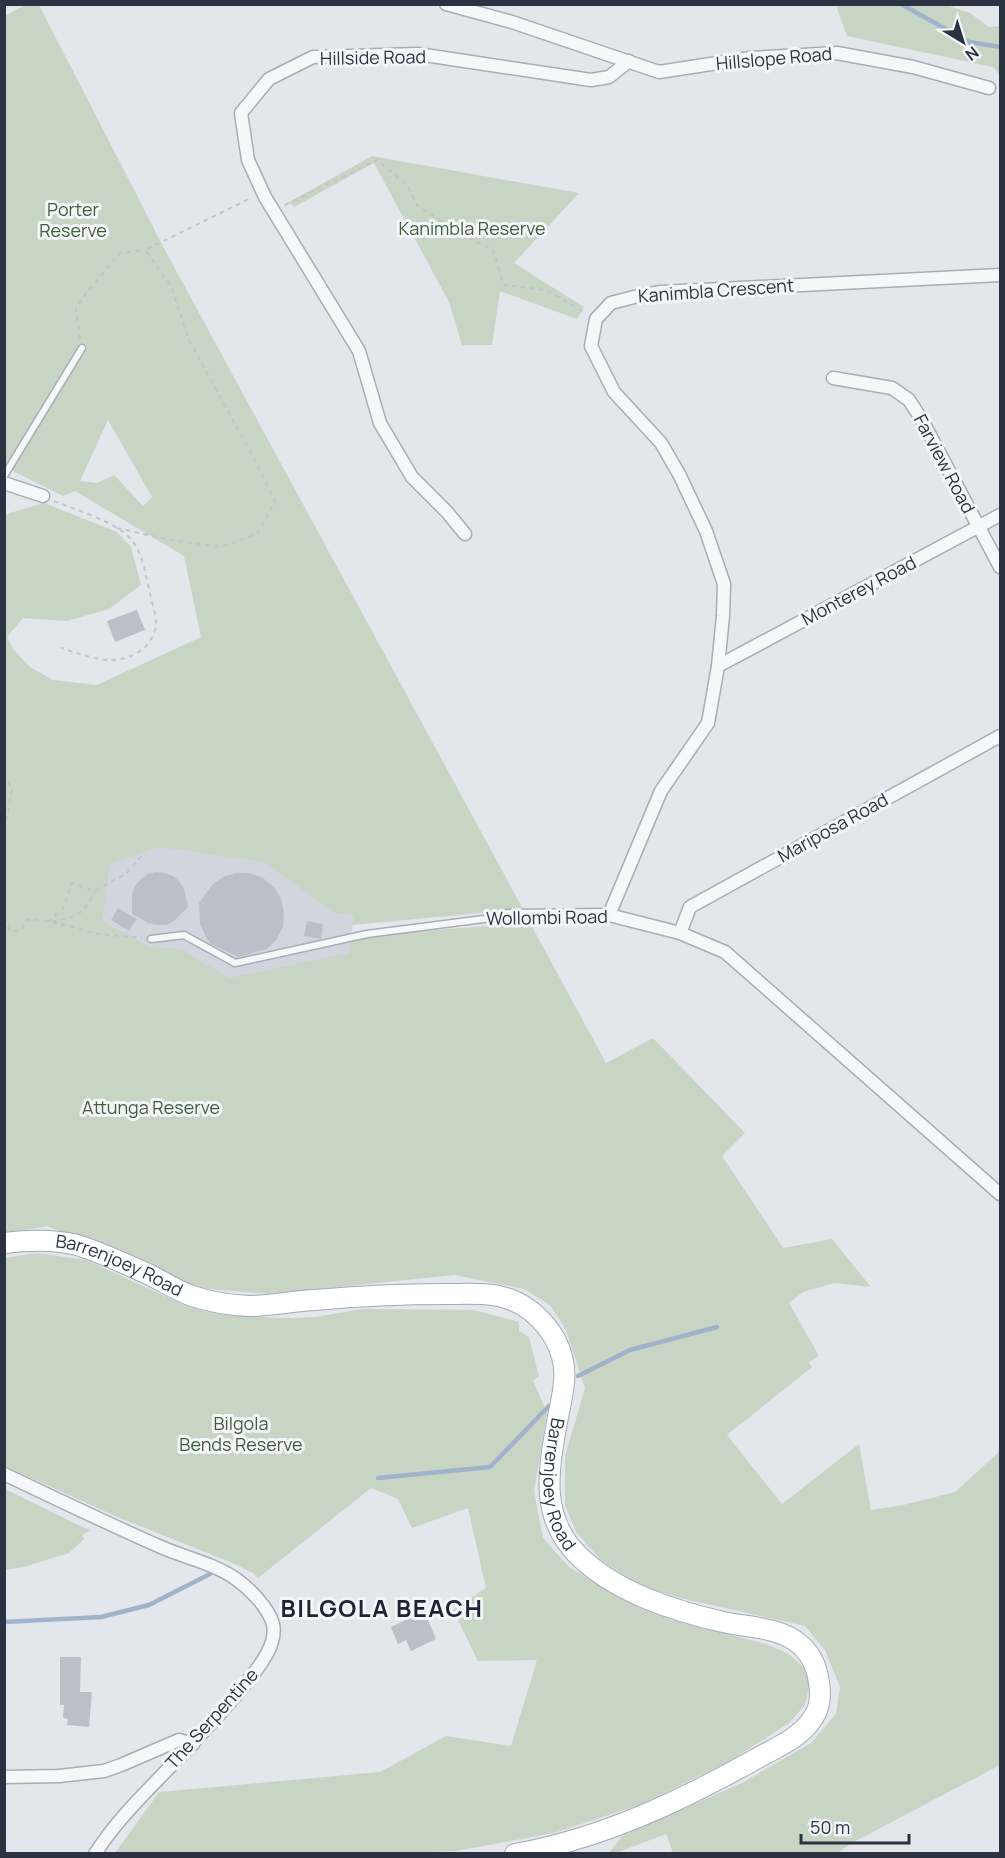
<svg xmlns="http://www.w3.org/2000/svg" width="1005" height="1858" viewBox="0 0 1005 1858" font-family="Manrope,sans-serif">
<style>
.built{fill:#d2d5dd}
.green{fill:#c8d5c5;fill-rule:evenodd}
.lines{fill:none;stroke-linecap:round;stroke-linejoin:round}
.stream{stroke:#a0b3ca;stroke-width:4.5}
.building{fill:#bbbfc8}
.lane-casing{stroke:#a8adb5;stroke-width:9}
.street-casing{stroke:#a8adb5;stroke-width:15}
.primary-casing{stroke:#a3aab7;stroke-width:22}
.path{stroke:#c1c4ca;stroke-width:2;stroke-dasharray:4.5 4.5;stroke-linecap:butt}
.lane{stroke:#f6f7f9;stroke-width:6}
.street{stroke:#f6f7f9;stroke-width:12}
.primary{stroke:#fff;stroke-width:20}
.labels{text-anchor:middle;stroke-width:6;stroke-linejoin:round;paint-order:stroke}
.street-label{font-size:18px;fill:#2b3343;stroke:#f3f5f8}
.park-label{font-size:18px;fill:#3f5f39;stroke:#f3f5f8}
.district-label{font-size:24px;font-weight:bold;letter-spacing:1.5px;fill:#1d2434;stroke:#f3f5f8}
</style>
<rect width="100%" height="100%" fill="#e3e6eb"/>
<!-- built -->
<polygon class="built" points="88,836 360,876 342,995 148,966 73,934"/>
<!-- green -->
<g class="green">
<path d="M25,5H39L166,252L523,909L352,925L354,915L334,912L263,862L160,847L110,864L102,921L150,947L181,949L229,978L348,953L351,936L530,923L606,1063L653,1038L745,1133L722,1156L783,1248L832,1239L871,1287L834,1283L803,1292L789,1303L819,1356L809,1362L812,1367L727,1435L782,1504L859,1444L871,1510L903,1505L955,1492L1000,1451V1765L850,1844L838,1853H673L666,1834L616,1853H609L622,1836L744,1782L811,1743L836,1714L840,1687L825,1650L805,1626L680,1598L640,1586L601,1560L576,1532L565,1505V1456L585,1388L565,1328L550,1305L524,1289L455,1275L268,1294L200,1288L47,1226L5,1234L4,517L10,513L44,503L117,532L131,547L141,585L109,609L67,621L23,618L7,637L13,649L30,667L53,680L97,685L201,637L184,556L75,491L63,496L5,467V16ZM108,420L152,497L143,506L114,475L97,483L80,481Z"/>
<polygon points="836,5 946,5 970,13 989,27 1000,26 1000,75 993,67 847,36"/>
<polygon points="372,156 579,193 514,263 584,307 577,319 500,291 492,345 462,345 449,302 374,163 294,207 289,202"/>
<polygon points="37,1253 86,1260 182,1304 203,1311 274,1318 294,1318 316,1317 363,1309 474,1310 519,1322 519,1331 529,1337 539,1377 533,1380 547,1413 534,1491 543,1538 569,1567 609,1591 670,1619 766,1644 787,1653 803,1666 810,1683 805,1705 789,1723 730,1761 642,1804 554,1833 456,1851 412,1853 115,1853 159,1792 380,1772 446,1736 511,1746 537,1660 478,1661 453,1610 486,1588 468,1508 412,1528 398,1499 371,1488 258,1578 253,1573 230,1562 115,1516 5,1466 5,1258"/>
<polygon points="5,1489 78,1525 90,1530 82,1535 84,1539 69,1553 24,1567 5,1570"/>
</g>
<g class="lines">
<!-- stream -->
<g class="stream">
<polyline points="901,4 969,42 1000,47"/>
<polyline points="578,1376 630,1350 717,1327"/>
<polyline points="378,1478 490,1467 549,1406"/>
<polyline points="4,1622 101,1617 149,1605 210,1574"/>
</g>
</g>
<!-- building -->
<g class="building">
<polygon points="137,610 145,630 115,642 107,621"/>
<polygon points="156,872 165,873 173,876 179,881 184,889 188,907 174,921 166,925 157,925 148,923 132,914 132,894 135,886 141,879 148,874"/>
<polygon points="236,873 250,873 263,878 274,887 281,899 284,913 283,927 277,939 267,949 238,957 211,944 206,937 200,924 199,903 212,885 223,877"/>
<polygon points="118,908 137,919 129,931 111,920"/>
<polygon points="307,921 323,924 321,939 304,936"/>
<polygon points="424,1611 436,1639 411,1651 406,1640 398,1644 391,1627"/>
<polygon points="60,1657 81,1657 80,1692 92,1692 89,1727 67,1725 68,1719 63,1718 64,1705 60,1705"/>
</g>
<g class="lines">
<!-- lane casing -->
<g class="lane-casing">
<g id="lane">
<polyline points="4,476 82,348"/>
<polyline points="151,939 184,935 235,963 367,934 507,916"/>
</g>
</g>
<!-- street casing -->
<g class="street-casing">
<g id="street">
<polyline points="446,4 512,22 659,72 750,58 837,53 913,67 989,88"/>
<polyline points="833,378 892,388 909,400 922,420 1000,567"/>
<polyline points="4,483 43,496"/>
<polyline points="465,534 447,512 412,477 380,423 359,351 265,197 248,160 241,113 269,79 313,57 418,54 591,80 609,77 629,61"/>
<polyline points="718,666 1000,515"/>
<polyline points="609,915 661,791 708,723 718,666 723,616 724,584 706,531 679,474 661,443 614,392 591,346 596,319 611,303 638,296 661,292 1000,275"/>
<polyline points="507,916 609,915 680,933 725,952 1000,1194"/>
<polyline points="680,933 690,907 1000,736"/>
<path d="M4,1474C57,1499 108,1524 161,1547C186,1558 213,1563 236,1579C250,1589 268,1607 273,1624C277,1643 262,1663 251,1677C226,1709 197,1739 169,1768C143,1795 115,1822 95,1854"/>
<polyline points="4,1777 59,1776 104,1771 121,1765 179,1740 193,1744"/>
</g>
</g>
<!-- primary casing -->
<g class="primary-casing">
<g id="primary">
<path id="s1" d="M4,1243C29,1240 53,1239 77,1245C103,1253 128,1265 152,1276C165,1283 178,1291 192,1296C210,1302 230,1305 249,1306C271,1306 293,1301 315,1300C359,1296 403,1294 447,1294C469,1294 492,1292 512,1300C531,1308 545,1322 555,1339C570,1367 564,1388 558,1417C548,1471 538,1520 583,1560C621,1594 675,1611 723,1622C746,1627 774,1627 794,1640C809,1650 817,1665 819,1683C821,1695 820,1708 813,1718C801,1738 773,1749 754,1760C679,1802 600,1839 515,1854"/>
</g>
</g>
<!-- path -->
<g class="path">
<polyline points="285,205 377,160 407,185 417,205 457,232 493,250 504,285 546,290 584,312"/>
<polyline points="80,339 76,308 84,296 120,253 144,250"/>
<path d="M54,501C74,509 115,522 129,537C143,552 145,573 150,593C152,603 156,614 156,624C155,635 149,645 140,651C112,669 89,656 61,648"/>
<polyline points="117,528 170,540 221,547 257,534 275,502 252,455 189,340 171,286 145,250 251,198"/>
<polyline points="4,774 12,789 4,833"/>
<path d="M4,919L6,920L10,932C20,931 22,929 27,920L32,919L66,925L98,934L142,938"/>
<polyline points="48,922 63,908 72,883 95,891 127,873 142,855"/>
<path d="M52,922C78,915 82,917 95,891"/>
</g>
<!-- lane -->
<use href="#lane" class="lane"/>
<!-- street -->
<use href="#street" class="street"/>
<!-- primary -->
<use href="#primary" class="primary"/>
</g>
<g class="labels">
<!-- street labels -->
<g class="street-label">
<text transform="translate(373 58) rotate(-1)" y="6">Hillside Road</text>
<text transform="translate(774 59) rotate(-5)" y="6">Hillslope Road</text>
<text transform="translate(716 291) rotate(-4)" y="6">Kanimbla Crescent</text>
<text transform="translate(944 464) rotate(62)" y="6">Farview Road</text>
<text transform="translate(859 591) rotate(-28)" y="6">Monterey Road</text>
<text transform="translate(833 828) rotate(-29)" y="6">Mariposa Road</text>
<text transform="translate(547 918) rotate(-1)" y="6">Wollombi Road</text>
<text dy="6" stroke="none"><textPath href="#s1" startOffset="120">Barrenjoey Road</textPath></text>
<text dy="6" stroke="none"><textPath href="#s1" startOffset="730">Barrenjoey Road</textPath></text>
<text transform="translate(212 1719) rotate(-48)" y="6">The Serpentine</text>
</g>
<!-- park labels -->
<g class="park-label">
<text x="73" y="216">Porter<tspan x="73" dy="21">Reserve</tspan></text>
<text x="472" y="235">Kanimbla Reserve</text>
<text x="151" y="1114">Attunga Reserve</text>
<text x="241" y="1430">Bilgola<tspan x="241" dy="21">Bends Reserve</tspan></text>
</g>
<!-- district labels -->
<g class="district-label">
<text x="382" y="1617">BILGOLA BEACH</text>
</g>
</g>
<!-- border -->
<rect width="1005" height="1858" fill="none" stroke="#2b3343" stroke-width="12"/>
<!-- north arrow -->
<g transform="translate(963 42) rotate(142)" stroke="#f3f5f8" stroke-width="4.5" paint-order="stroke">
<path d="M0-4.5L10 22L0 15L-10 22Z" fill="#2b3343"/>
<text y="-9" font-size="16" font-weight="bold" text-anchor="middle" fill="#2b3343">N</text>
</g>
<!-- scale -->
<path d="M801 1834v9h108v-9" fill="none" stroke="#2b3343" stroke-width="3"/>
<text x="810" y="1834" font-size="18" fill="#2b3343" stroke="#f3f5f8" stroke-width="4.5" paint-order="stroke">50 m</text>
</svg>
